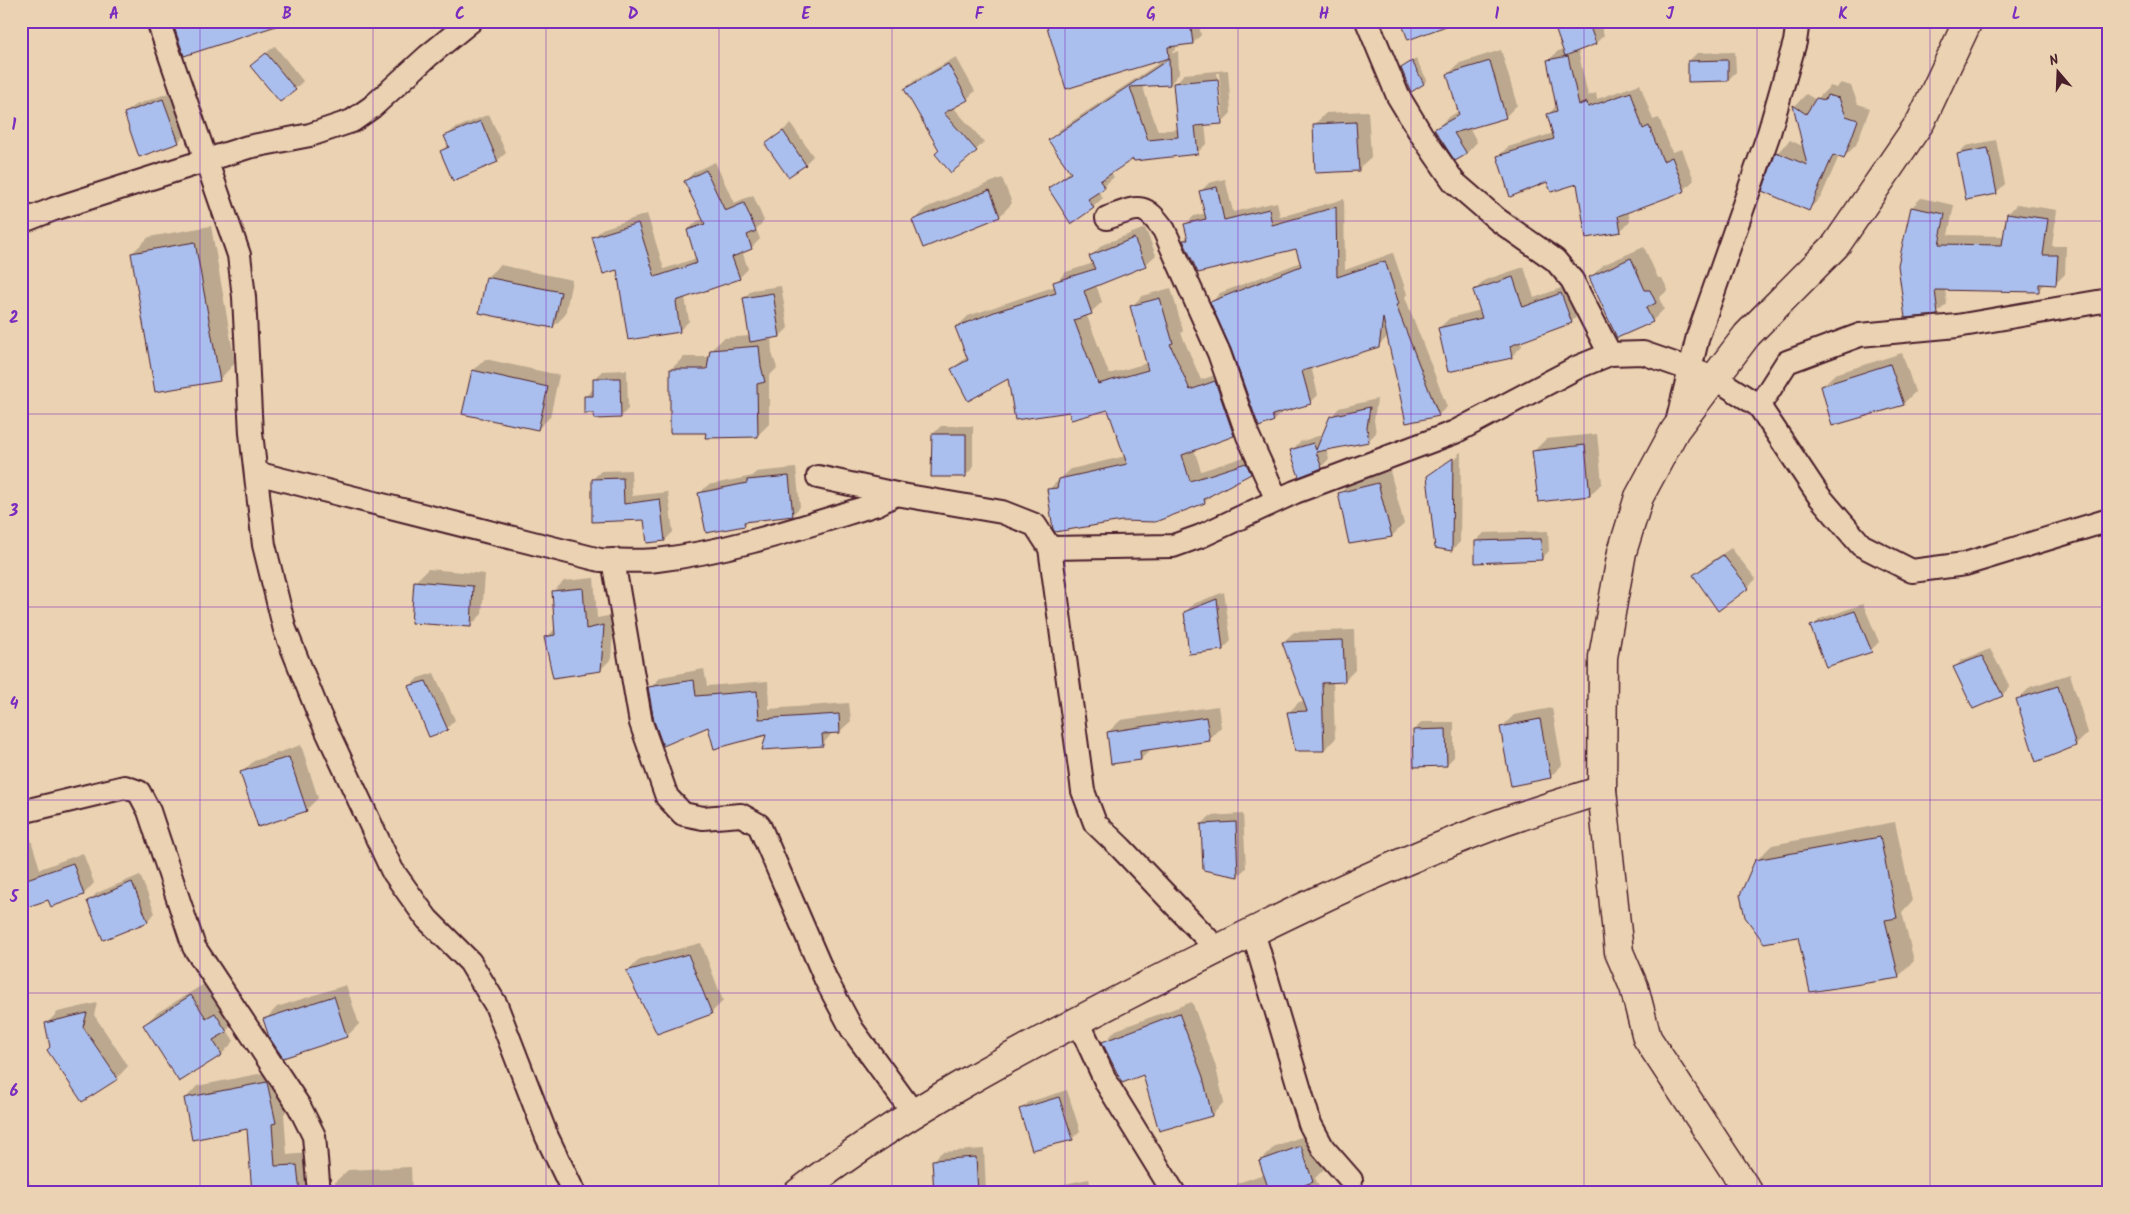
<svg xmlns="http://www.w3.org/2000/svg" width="2130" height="1214" viewBox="0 0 2130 1214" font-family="Kalam,sans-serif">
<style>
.shadow{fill:#0003;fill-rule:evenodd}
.building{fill:#abbfee;stroke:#4a1f2b}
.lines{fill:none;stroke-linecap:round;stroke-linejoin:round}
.street-casing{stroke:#4a1f2b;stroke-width:26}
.secondary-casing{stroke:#4a1f2b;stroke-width:31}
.street{stroke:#ead2b2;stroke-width:22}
.secondary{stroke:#ead2b2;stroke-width:28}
.grid{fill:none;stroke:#7b2cbf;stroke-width:1;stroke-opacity:0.55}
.neatline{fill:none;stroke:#7b2cbf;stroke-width:2}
.grid-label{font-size:16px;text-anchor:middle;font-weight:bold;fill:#7b2cbf}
</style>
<rect width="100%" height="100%" fill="#ead2b2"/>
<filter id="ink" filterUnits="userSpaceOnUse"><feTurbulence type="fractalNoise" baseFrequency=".02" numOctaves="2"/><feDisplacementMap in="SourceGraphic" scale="10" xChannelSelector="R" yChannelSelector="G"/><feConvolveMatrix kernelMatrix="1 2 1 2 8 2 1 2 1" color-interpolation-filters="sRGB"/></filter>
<g filter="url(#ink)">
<!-- shadow -->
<g class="shadow">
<path d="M1054,21H1225L1222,24L1199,25L1201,35L1193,43L1176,45V49L1171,54L1178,51L1179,74L1170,84L1142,85L1158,131L1179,129L1175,84L1184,74L1228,70L1231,113L1222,122L1205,124L1207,143L1197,153L1134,157L1111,173L1114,177L1098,191L1103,198L1093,207L1049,188L1071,171L1050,140L1059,130L1168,57L1049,27ZM1217,73H1219L1223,116H1220Z"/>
<polygon points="1571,21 1598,21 1604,35 1596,43 1578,50 1588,96 1596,93 1597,99 1640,84 1653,120 1659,118 1672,152 1682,149 1694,180 1684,190 1628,211 1630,222 1620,231 1578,182 1548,181 1498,156 1508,147 1554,133 1548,115 1557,105 1548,61 1558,51 1564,50 1558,31 1566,23"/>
<polygon points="1743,21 1774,21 1770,26 1743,26"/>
<polygon points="275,46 303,81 295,89 260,58"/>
<polygon points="1501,50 1517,105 1506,116 1469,127 1477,142 1466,154 1435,130 1447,118 1459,111 1448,74 1460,63"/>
<polygon points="1735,52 1736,72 1728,80 1689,61 1697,53"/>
<polygon points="956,57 975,91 967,99 953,107 984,142 976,150 940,150 906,89 914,81"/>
<polygon points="1416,59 1427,80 1424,83 1402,68"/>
<polygon points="1841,83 1851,86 1858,104 1870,108 1856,145 1843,158 1839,156 1821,197 1809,209 1777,153 1790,140 1804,147 1795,106 1806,94 1816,100 1830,86 1836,88"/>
<polygon points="171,92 186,134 178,142 125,114 133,106"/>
<polygon points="1368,111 1371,157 1358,169 1314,125 1326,113"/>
<polygon points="489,114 506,153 497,161 442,151 449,144 446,137 454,129"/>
<polygon points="791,124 813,156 805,164 766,144"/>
<polygon points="1996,140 2005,184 1997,192 1967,199 1958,154 1966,146"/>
<polygon points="715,162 734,203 753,195 764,221 756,229 760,239 751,248 742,251 748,269 739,278 685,297 689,321 680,330 618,268 593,238 602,229 647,214 664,269 697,258 688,230 697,221 704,219 685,181 694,172"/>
<polygon points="1002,178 1012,203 1000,216 914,221 926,208"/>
<polygon points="1225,179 1233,212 1277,202 1280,217 1344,199 1345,270 1393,253 1407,294 1405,297 1447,407 1438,415 1388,336 1378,346 1311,366 1318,395 1310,403 1282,412 1274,420 1260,425 1233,348 1212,302 1220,293 1301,262 1297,247 1198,272 1184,240 1188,236 1185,225 1194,216 1206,213 1201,191 1209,183"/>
<polygon points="1921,198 1954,205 1948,235 2005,236 2008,214 2017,204 2057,210 2052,246 2066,246 2065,274 2056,283 2045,283 2038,290 1945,289 1947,304 1937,313 1912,207"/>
<polygon points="211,226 235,363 219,380 132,253 149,237"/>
<polygon points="1145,228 1156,255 1145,265 1096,285 1102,302 1087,316 1109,374 1147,363 1131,307 1142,296 1171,288 1183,331 1181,333 1201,380 1226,371 1244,424 1233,435 1194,449 1201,471 1257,453 1261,462 1250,473 1216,491 1205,502 1048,490 1071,469 1126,456 1109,409 1070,410 1009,377 952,369 968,356 957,327 968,316 1056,286 1055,283 1066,272 1094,263 1091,256 1102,245"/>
<polygon points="1644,247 1658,278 1662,278 1668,290 1659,298 1664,309 1652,321 1591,277 1603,265"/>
<polygon points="500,265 572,280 565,315 553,327 480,312 487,277"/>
<polygon points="1524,267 1534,298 1572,284 1582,312 1571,322 1521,341 1522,346 1512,356 1449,371 1439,328 1450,318 1481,310 1474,291 1485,280"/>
<polygon points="781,286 788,328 780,336 771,337 772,353 777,368 769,376 769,424 757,436 707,432 671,369 684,357 710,357 711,350 724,338 750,336 744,298 752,290"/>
<polygon points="1902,353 1915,392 1903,404 1822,386 1835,374"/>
<polygon points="485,359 559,375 550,417 538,429 473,371"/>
<polygon points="627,370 628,409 620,417 585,397 593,389 594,379 602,371"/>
<polygon points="1377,399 1374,420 1376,433 1368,441 1326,449 1329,459 1321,467 1292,450 1300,442 1321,435 1322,438 1331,417 1339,408"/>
<polygon points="941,426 973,426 973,468 965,476 933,434"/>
<polygon points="1597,434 1602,483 1590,495 1534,451 1546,439"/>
<polygon points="1461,452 1460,542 1452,550 1429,476 1435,470 1435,472 1459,456 1458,454"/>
<polygon points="796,468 800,507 792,515 748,520 744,525 700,493 708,485 753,476 756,472"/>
<polygon points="631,470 632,496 668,492 673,532 665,540 646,519 594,520 593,479 601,471"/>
<polygon points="1390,471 1404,524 1392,536 1340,493 1352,481"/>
<polygon points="21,518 25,537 21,541"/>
<polygon points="1548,531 1549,551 1541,559 1476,541 1484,533"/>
<polygon points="1731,548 1756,579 1748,587 1695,575 1703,567"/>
<polygon points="428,569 485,574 482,614 470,626 415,582"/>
<polygon points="594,578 597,618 614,615 611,659 600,670 546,638 556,628 553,592 564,581"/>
<polygon points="1224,592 1231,641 1223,649 1185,613 1193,604"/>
<polygon points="1863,604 1879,642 1871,650 1812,627 1820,619"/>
<polygon points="1354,630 1355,670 1344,681 1333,681 1335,739 1324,750 1289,712 1299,702 1305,701 1283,642 1294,632"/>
<polygon points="1990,649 2010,687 2002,695 1973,707 1954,668 1962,660"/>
<polygon points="704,669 707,686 768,681 769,709 849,703 851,721 839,732 833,732 822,745 768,733 709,725 650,688 661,677"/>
<polygon points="434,673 455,720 447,728 410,686 418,678"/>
<polygon points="2070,674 2088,733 2076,745 2037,761 2018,700 2030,687"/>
<polygon points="1218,706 1221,727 1209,739 1152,748 1141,759 1108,732 1121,720"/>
<polygon points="1552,708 1562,765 1550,777 1502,727 1514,715"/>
<polygon points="1422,722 1454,722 1454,757 1446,765 1414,730"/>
<polygon points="301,745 318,798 306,810 241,773 254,761"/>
<polygon points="21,814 23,814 40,869 83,853 94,883 84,894 51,905 49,899 21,908"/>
<polygon points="1243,814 1246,868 1238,876 1202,824 1210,816"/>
<polygon points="1895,822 1912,901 1902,912 1914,961 1898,977 1799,935 1756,861 1772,845"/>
<polygon points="140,875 155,913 147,921 89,901 97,893"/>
<polygon points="701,943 723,1001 711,1013 628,971 640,959"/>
<polygon points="204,984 218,1007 228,1001 239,1018 227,1030 234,1041 222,1054 179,1080 144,1025 157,1013"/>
<polygon points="346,985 359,1024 347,1036 265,1020 277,1007"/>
<polygon points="1192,1002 1215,1064 1224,1102 1212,1115 1104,1043 1116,1030"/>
<polygon points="97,1003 94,1015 128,1066 117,1078 52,1047 46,1024 58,1012"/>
<polygon points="279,1070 288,1109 284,1114 287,1155 309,1153 312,1193 253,1193 248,1127 185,1099 197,1086"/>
<polygon points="1067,1090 1080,1131 1072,1139 1020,1110 1029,1102"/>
<polygon points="1316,1132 1328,1165 1315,1178 1322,1193 1229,1193 1238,1183 1264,1174 1260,1161 1275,1146"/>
<polygon points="984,1149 986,1193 936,1193 934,1160 942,1152"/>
<polygon points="21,1161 33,1192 38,1191 38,1193 21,1193"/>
<polygon points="411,1167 412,1193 336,1193 335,1182 348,1170"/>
<polygon points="1089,1179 1091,1188 1099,1186 1100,1193 1047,1193 1055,1186"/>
</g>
<!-- building -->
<g class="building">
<polygon points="172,21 279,21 279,25 184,56"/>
<polygon points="1066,21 1190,21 1193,44 1168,47 1169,58 1066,89 1047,27"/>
<polygon points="1401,21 1454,21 1454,23 1408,40"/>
<polygon points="1583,21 1588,21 1596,44 1565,56 1556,31"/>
<polygon points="266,53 296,90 280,102 250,66"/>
<polygon points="1568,56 1579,105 1587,102 1588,107 1631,92 1643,129 1649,126 1663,161 1672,157 1685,191 1618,216 1621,232 1586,238 1577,184 1551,192 1547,182 1510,197 1497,156 1554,139 1547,114 1557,111 1547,60"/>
<polygon points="1169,59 1170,85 1130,87 1148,140 1178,137 1173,83 1218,79 1222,124 1195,126 1198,154 1134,161 1133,159 1100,181 1105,188 1088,199 1094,208 1071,224 1048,188 1071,173 1048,140"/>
<polygon points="1728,60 1728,81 1688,82 1688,61"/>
<polygon points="1412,61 1424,84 1411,92 1401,68"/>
<polygon points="1490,61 1506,118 1454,133 1467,154 1455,161 1434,129 1459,115 1447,74"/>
<polygon points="948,64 968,100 944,113 977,151 951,173 935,154 939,150 904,89"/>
<polygon points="1827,95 1839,98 1846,116 1858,120 1844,159 1833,155 1809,211 1762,191 1776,152 1807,165 1793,105 1806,114 1816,98 1825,100"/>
<polygon points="163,99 179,143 139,157 124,113"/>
<polygon points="481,121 498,162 453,181 440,151 449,147 444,136"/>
<polygon points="1356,122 1359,171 1315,173 1313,124"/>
<polygon points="783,131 806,165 788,177 765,144"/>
<polygon points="1988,148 1997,194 1966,200 1957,154"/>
<polygon points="706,170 725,211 744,203 756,231 747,235 752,249 732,257 740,279 676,301 680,332 628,340 617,270 603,274 592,237 638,223 655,277 697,263 687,230 705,224 684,181"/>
<polygon points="1217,187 1224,220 1269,209 1272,225 1336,207 1337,277 1385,261 1399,304 1396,305 1439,416 1406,423 1383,318 1379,347 1302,371 1311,404 1272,415 1274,421 1259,427 1231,349 1210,302 1301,266 1296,249 1198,273 1183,240 1188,240 1184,224 1206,219 1199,191"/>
<polygon points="990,190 1000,217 923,248 912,220"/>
<polygon points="1911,207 1945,214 1939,244 2002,245 2007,213 2048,219 2043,255 2058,255 2056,285 2039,284 2039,292 1935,290 1938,315 1905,318 1898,265"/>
<polygon points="1134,238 1146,266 1084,291 1092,314 1074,320 1098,384 1148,370 1130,306 1160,298 1173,343 1170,344 1190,390 1215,381 1234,436 1182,455 1190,481 1246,463 1251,474 1204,499 1205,503 1155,522 1122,521 1055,532 1053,529 1047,489 1057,488 1059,479 1127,464 1108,410 1071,420 1069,412 1015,420 1008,379 968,401 951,369 968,360 955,327 997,311 1056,293 1053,282 1095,269 1089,256"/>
<polygon points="195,242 220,381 155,392 131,253"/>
<polygon points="1631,258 1645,290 1650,290 1656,303 1646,308 1653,322 1617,338 1589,277"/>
<polygon points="486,277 561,292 553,328 479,313"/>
<polygon points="1513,277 1523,307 1561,293 1572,323 1510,346 1512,358 1448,372 1438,328 1482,318 1473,290"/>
<polygon points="773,293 780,337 750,342 743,298"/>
<polygon points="759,346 761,366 765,382 757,384 758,437 705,438 706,433 670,433 670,369 707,369 710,350"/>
<polygon points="1890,364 1904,405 1832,426 1821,386"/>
<polygon points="472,370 548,387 538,430 462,414"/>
<polygon points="593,378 620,378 621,418 594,419 593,413 584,413 584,396 593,396"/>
<polygon points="1370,407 1367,428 1369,442 1316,452 1322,468 1299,477 1290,450 1313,443 1316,450 1330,416"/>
<polygon points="932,434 966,434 966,477 931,477"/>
<polygon points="1585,445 1590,496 1538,502 1532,451"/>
<polygon points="1453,458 1452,551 1435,548 1427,476"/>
<polygon points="789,476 793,516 744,522 745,526 706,533 698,493 747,483 747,480"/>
<polygon points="623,478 624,504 660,499 665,541 647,543 644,520 592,522 592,479"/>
<polygon points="1378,483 1392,537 1349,544 1338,493"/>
<polygon points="1541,539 1542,560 1475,563 1475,541"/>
<polygon points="1723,555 1749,588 1718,611 1693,575"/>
<polygon points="414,581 473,586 471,627 411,623"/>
<polygon points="583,588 586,629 604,625 601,671 553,678 544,637 555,635 552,591"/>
<polygon points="1217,599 1223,650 1189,654 1184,612"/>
<polygon points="1855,611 1872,652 1826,667 1810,626"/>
<polygon points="1343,640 1345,682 1322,683 1324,751 1295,751 1287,712 1307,711 1282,642"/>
<polygon points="1982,656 2003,696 1973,709 1953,667"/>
<polygon points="694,680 696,696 757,691 759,719 839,714 840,733 822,734 823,746 762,750 766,735 714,749 708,727 663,746 654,721 648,687"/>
<polygon points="426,681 448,730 429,737 408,686"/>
<polygon points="2058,686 2076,746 2036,762 2016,699"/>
<polygon points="1206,717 1210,741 1140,751 1141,760 1111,764 1107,732"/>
<polygon points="1540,719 1551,778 1511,786 1500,727"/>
<polygon points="1446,729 1447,766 1414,767 1413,730"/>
<polygon points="289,757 307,811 258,827 240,772"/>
<polygon points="1236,822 1238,877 1203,870 1201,824"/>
<polygon points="1880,837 1897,918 1885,920 1899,978 1810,992 1798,937 1764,943 1745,917 1740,895 1755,860"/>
<polygon points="73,863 84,895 51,907 48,900 21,909 21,881"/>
<polygon points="132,882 148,922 103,940 87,901"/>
<polygon points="688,954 712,1014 657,1034 626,971"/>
<polygon points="191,995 206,1018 215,1013 227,1032 213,1040 222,1055 179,1082 143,1025"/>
<polygon points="334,996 347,1037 283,1058 269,1037 263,1019"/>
<polygon points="87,1013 83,1027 118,1079 82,1102 47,1050 50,1047 45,1023"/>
<polygon points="1179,1013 1203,1077 1212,1116 1159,1131 1143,1075 1122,1083 1102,1042"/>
<polygon points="267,1082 276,1123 272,1124 275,1166 297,1165 300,1193 252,1193 247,1129 192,1140 184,1098"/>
<polygon points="1059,1097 1073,1140 1032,1150 1019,1109"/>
<polygon points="1301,1146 1313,1182 1298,1187 1301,1193 1270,1193 1259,1161"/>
<polygon points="976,1157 978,1193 934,1193 932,1160"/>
</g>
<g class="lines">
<!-- street casing -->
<g class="street-casing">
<g id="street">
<polyline points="158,21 239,255 244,297 251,433 264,545 285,630 319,714 392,870 427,919 470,962 496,1005 547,1137 574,1193"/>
<polyline points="1367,21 1398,96 1421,134 1454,182 1498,220 1555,260 1572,280 1610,354"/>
<path d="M1107,218C1138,207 1143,201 1164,230L1219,353L1248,436L1277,500"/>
<polyline points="21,222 54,209 248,147 310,135 352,121 372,107 428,56 471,21"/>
<polyline points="1759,406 1787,362 1860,335 1957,326 2109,300"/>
<polyline points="1676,427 1698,336 1769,133 1795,42 1798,21"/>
<path d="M256,473L600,560C618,560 639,562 657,560C733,551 805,526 877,504L896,494"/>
<polyline points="818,477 896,494 1002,512 1035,525 1050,548 1083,791 1095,823 1121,848 1217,949"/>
<polyline points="1050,548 1173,546 1201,536 1295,492 1455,432 1578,367 1610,354 1643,353 1715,378 1759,406 1819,496 1861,545 1912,571 1965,564 2109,520"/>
<polyline points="613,560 641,723 667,797 683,814 703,818 741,815 759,825 826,980 852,1029 914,1114"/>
<polyline points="21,812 125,787 139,792 149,811 194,947 299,1106 314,1136 319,1193"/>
<polyline points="1253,932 1310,1124 1323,1148 1351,1180"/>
<polyline points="1078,1021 1107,1084 1174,1193"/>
</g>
</g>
<!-- secondary casing -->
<g class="secondary-casing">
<g id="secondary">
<path d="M798,1193C899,1115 1012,1055 1124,997C1244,935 1365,874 1490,827C1527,813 1565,802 1602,790"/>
<polyline points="1749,1193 1647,1038 1634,987 1619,952 1602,790 1603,657 1622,552 1639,497 1675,430 1747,335 1836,245 1921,121 1968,21"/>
</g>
</g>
<!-- street -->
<use href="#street" class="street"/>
<!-- secondary -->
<use href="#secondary" class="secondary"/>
</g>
</g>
<!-- grid -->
<path class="grid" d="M200,21V1193M373,21V1193M546,21V1193M719,21V1193M892,21V1193M1065,21V1193M1238,21V1193M1411,21V1193M1584,21V1193M1757,21V1193M1930,21V1193M21,221H2109M21,414H2109M21,607H2109M21,800H2109M21,993H2109"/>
<!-- margin -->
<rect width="2130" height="1214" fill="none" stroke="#ead2b2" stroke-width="55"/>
<!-- north arrow -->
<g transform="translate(2058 72) rotate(341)" stroke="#ead2b2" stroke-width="4" paint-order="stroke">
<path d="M0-4L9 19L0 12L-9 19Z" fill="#4a1f2b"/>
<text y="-8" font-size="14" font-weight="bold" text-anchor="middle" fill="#4a1f2b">N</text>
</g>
<rect x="28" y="28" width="2074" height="1158" class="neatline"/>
<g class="grid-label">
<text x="114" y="19">A</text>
<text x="287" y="19">B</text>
<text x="460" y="19">C</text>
<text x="633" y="19">D</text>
<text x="806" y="19">E</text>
<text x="979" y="19">F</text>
<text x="1151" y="19">G</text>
<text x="1324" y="19">H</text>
<text x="1497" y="19">I</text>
<text x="1670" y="19">J</text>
<text x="1843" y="19">K</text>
<text x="2016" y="19">L</text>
<text x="14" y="130">1</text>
<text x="14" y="323">2</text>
<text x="14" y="516">3</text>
<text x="14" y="709">4</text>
<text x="14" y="902">5</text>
<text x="14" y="1096">6</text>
</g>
</svg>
